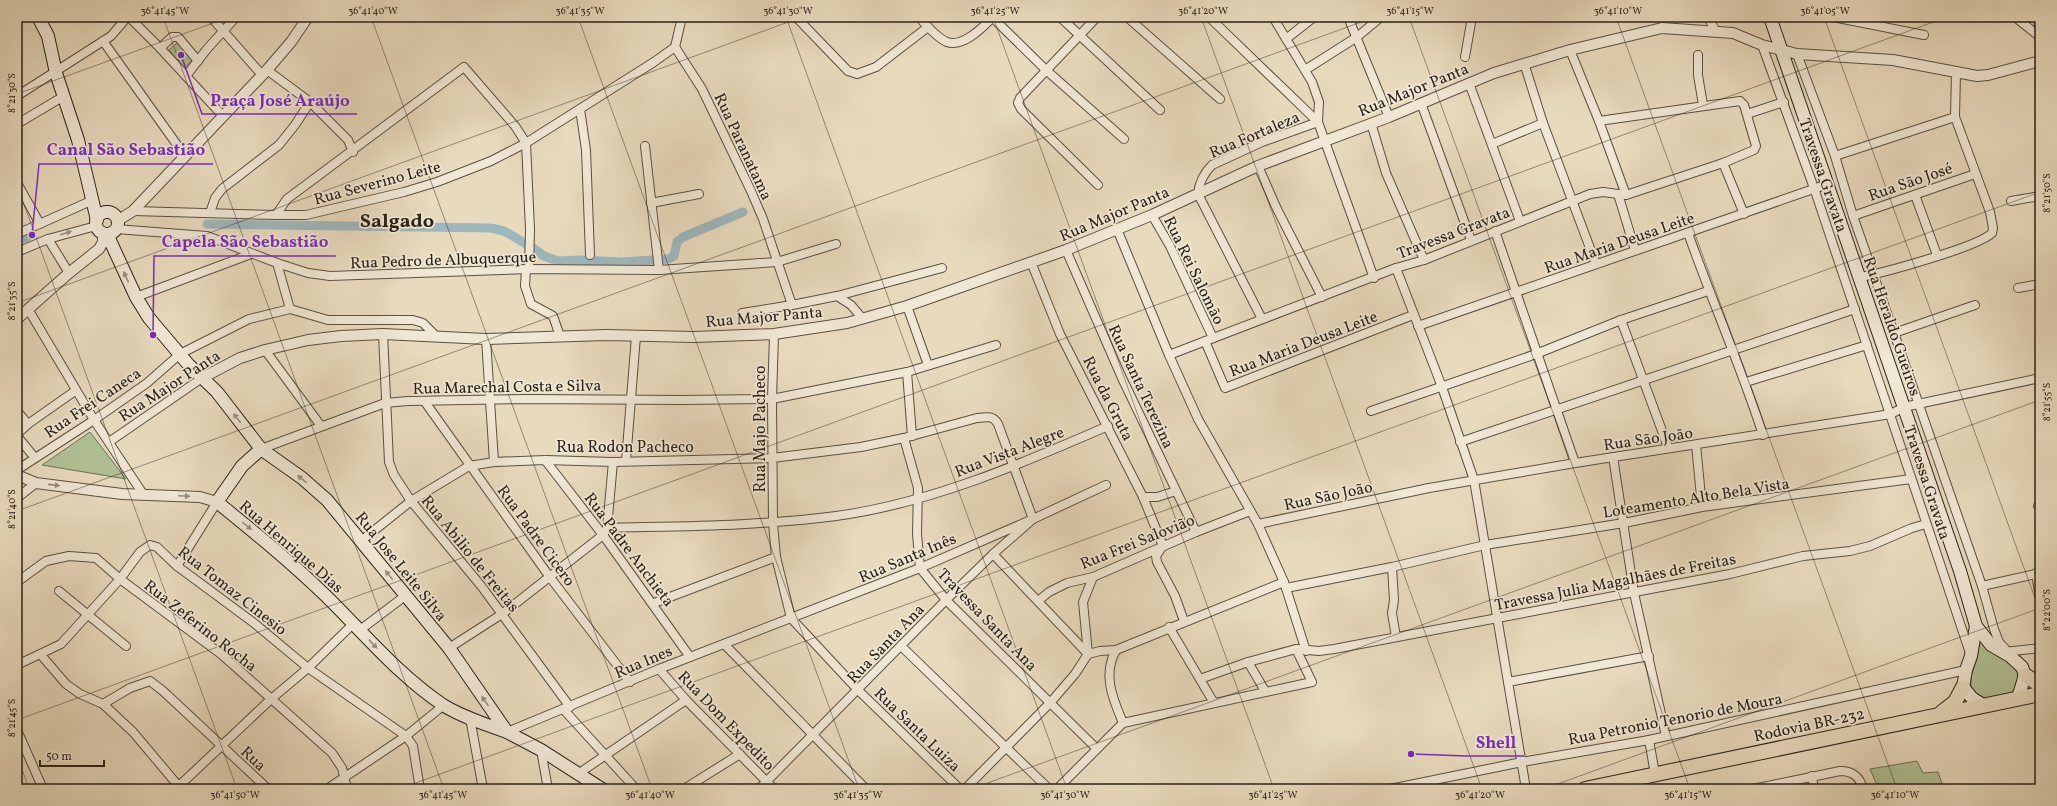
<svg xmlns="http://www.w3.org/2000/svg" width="2057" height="806" viewBox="0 0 2057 806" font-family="Vollkorn,serif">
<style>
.green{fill:#b0c195;stroke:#6d7257}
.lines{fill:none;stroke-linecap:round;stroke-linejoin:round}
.canal{stroke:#9db7bd;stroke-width:9}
.minor-casing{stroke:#5a5042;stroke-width:10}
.tertiary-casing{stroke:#5a5042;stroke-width:12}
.secondary-casing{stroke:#2a2219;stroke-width:14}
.trunk-casing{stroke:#2a2219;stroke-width:16}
.minor{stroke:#f0e7d4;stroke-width:8}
.tertiary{stroke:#f0e7d4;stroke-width:10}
.secondary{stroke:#f0e7d4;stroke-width:12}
.trunk{stroke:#e8dabd;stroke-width:14}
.oneway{fill:#978e80}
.ticks{fill:none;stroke:#2a2219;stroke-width:1;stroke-opacity:0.45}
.labels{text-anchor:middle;stroke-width:3.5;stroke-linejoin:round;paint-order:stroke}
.street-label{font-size:16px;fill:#2a2219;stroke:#f0e7d4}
.district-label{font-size:20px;font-weight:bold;fill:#2a2219;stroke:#f0e7d4}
.leader{fill:none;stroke:#7b2cbf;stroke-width:1.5}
.callout-dot{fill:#7b2cbf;stroke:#f0e7d4;stroke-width:1.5}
.callout-label{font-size:17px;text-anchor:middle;font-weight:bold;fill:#7b2cbf;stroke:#f0e7d4;stroke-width:3.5;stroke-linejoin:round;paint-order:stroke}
.neatline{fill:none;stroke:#2a2219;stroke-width:1.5}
.ticks-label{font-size:10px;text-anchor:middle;fill:#2a2219}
</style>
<rect width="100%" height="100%" fill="#e8dabd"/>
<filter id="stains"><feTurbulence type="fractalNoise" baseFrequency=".005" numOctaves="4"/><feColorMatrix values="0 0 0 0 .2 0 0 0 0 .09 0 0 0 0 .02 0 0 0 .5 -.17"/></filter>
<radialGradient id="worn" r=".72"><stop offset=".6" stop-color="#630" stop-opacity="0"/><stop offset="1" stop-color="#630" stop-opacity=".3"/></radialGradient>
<!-- green -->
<g class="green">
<polygon points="178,42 194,59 184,68 169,50"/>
<polygon points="90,432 126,479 42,465"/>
<path d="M1980,637L1991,649L2019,671C2017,698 2008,694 1985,700L1971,691V676L1977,659Z"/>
<polygon points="1917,761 1923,773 1938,772 1944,789 1895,789 1894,787 1876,783 1870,769"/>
</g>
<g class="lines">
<!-- canal -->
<g class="canal">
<polyline points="207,224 491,228 504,231 528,245"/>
<polyline points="17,241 32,235"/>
<polyline points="533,248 544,256 558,261 580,260 622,262 668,259 674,256 677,242 683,237 743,212"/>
</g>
<!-- minor casing -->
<g class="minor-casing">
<g id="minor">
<polyline points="129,17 160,48 223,116"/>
<polyline points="211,17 262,75"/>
<polyline points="796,17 848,71 857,74 876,67 928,27"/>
<path d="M919,17C926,25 937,38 947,42C963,48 983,27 993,17"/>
<polyline points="992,17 1046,70 1124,139"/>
<polyline points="1060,17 1160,110"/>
<polyline points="1097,17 1020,98 1018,103 1021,109 1098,185"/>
<polyline points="1127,17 1220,99"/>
<polyline points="1209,17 1318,122 1374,278"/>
<polyline points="1348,17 1389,117"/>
<polyline points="1708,17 1716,32"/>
<polyline points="1833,17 1924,35"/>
<polyline points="2015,17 2040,37"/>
<polyline points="1286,39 1314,17"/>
<polyline points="103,41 185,156"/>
<polyline points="1762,45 1814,188 1970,653"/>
<polyline points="675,47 702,89 751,191 763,219 792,305 837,296 851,305 862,318"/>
<polyline points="675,47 682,17"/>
<polyline points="160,48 172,37 178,37 198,61"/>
<polyline points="1570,50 1599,121 1626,195"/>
<polyline points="1797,54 1835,156 1853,216 1894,333 1982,586 1994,629 1999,642 2008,652"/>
<polyline points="1698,55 1698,75 1703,105"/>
<polyline points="1465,57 1472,17"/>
<polyline points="1524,63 1543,123 1596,264"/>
<polyline points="267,70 310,102 348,140 353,152"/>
<polyline points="1305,70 1357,37 1381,17"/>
<polyline points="186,76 207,49 236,17"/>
<polyline points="1469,83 1520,221"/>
<polyline points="17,96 111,36 123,22 124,17"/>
<polyline points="1421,103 1471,240"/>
<polyline points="580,109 586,150 590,255"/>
<polyline points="1747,114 1784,102"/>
<polyline points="1371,123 1386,173 1424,260"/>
<polyline points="17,124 64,96"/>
<polyline points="1492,144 1543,123"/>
<polyline points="645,146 659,270"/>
<polyline points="1835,156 1955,117"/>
<polyline points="1723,163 1744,214"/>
<polyline points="1258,166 1277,209 1322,297"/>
<polyline points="17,183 40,224"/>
<polyline points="1618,194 1635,250"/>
<polyline points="1915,195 1937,255"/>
<polyline points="2011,201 2040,196"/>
<polyline points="651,203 699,194"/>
<polyline points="133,211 276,215 287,199 464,67 515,126 526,143 530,229 529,269"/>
<polyline points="210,213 215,198 222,189 279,145 295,125 310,102"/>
<polyline points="276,215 306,215 404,192 437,182 491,161 526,143 654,62 675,47"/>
<polyline points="1152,215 1170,246 1213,338"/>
<polyline points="1853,216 1975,174"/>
<polyline points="116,229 207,236 277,263 308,273 330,276 529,269 659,270 777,262 836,244"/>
<polyline points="1117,229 1169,355 1198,419 1258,524 1284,582 1306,651"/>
<polyline points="1495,231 1575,463"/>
<path d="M1688,233C1712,301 1741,367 1763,435"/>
<polyline points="17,234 93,200"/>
<polyline points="48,239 69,273"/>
<polyline points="1066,250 1122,378 1196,532"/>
<polyline points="17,252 48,239 96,226"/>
<polyline points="1031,262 1060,334 1143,497 1163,546"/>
<polyline points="277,263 290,309"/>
<polyline points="1396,268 1442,387 1474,480 1526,789"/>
<polyline points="526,269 525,286 531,304 553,316 560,336"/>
<path d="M1860,277C1883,273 1978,247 1992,233L1993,228L1990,212L1955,117L1956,72"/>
<polyline points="2018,288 2040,284"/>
<polyline points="837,296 942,268"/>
<polyline points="136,297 251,254"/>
<polyline points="907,306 928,365"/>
<polyline points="28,309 94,420 143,494"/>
<polyline points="742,313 792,305"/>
<path d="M1262,319L1198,194C1199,183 1204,173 1212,165L1262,142L1318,122L1319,102L1312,82L1273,17"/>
<polyline points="1621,320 1668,447"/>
<polyline points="1418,326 1828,184"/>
<polyline points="1894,333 1975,305"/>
<polyline points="383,334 389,462 394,475 411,501 482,587 570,707"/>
<polyline points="774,334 772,399 773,523 776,557 791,618 858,690 960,789"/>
<polyline points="486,339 494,462"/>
<polyline points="1205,341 1225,388 1413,315"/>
<polyline points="265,350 321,426"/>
<polyline points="1169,355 1396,268 1424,260 1590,194 1603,192 1626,195 1723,163 1754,150 1756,146 1744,105 1740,101 1599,121"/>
<polyline points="907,372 912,436"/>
<polyline points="1746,382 1867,345"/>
<polyline points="425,402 549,576 630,682"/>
<polyline points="17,411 28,424"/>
<polyline points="1371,411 1536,354 1621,320 1708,291"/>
<polyline points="17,434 28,424 75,391"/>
<polyline points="17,436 35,458"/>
<polyline points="904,438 918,488 917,534 920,568 946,600 1096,748"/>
<polyline points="109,442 202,378"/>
<polyline points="1460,442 1855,309"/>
<polyline points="1696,445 1702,507"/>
<polyline points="261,449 385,403 408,401 526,399 682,400 772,399 907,372 996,345"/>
<polyline points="1613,457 1634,593 1666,736"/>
<polyline points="545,460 603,535 690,657"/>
<polyline points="626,461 636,336"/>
<polyline points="17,470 94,420 147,383 180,354 249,319 290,309 328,320 413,320 423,323 436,336"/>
<polyline points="1143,497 1157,497 1176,491"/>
<polyline points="17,498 36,483"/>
<polyline points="2038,506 2040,506"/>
<polyline points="1258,524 1429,488 1575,463 1891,414 1904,407 2040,378"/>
<path d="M607,528C683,526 760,526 836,516C931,503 1021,464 1108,426"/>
<path d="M361,541L411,501L469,466L494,462L545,460L613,462L772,458L861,447L904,438L977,418C986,417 993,415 998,424L1033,519L993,554L946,600L759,789"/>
<polyline points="1162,547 1156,556 1157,562 1175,596 1184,621"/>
<polyline points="993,554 1088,654"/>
<polyline points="177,566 217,502"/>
<polyline points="1392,567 1394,600 1392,613 1396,637"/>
<polyline points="2036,573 2040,599"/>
<polyline points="17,582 46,561 69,556 96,558 120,579 221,654 332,753 342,768 347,789"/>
<polyline points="1982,586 2040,573"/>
<polyline points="1286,588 1392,567 1485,545 1624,523 1702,507 1911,479"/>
<polyline points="59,591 126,646"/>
<polyline points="1038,601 1049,592 1067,583 1093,577 1196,532 1250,511"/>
<polyline points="654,603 776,557"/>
<polyline points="1169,627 1214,703"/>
<polyline points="360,630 405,596"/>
<polyline points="724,644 866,789"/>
<polyline points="901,646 1049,789"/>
<polyline points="449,648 502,614 603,535 607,528 613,462"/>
<path d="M1116,650C1102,675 1113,699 1123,723"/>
<polyline points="2004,652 2040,648"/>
<polyline points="1088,654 1100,651 1116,650 1284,582"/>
<polyline points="1088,654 1083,602 1093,577"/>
<polyline points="41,655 66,684 80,694 103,704 133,732 181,789"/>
<polyline points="1248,662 1265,691"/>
<polyline points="17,665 61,644 120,579 140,552 150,545 157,547 177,566 254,623 308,668 406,736 413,746 420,789"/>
<polyline points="659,669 686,700 774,789"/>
<polyline points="1200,679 1248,662 1296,649 1319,651 1334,649 1730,574 1803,556 1850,551 1870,546 1912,528 1926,524"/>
<polyline points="1508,682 1649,656"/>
<polyline points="103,704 130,688 150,681 163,691 268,789"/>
<polyline points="564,710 636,789"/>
<polyline points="470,718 483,789"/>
<polyline points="17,730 43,789"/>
<polyline points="507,732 659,669 920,568 1033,519 1106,485"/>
<polyline points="1649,740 1655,774"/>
<polyline points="541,750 548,789"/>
<polyline points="578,774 686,700"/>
<polyline points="1812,776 1814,789"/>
<polyline points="179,786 270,700 308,668 354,623"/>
<polyline points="327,789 406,736 444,705"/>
<polyline points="684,789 740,754"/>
<polyline points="965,789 1050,703 1075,674 1088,654"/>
<polyline points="1057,789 1123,723 1312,682 1296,649"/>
<polyline points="1390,789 1522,762 1649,740 1966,670"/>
<path d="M1753,789L1840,771C1853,771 1860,777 1863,789"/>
</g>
</g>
<!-- tertiary casing -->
<g class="tertiary-casing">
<g id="tertiary">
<polyline points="117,221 133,211 267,70 291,42 308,17"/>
<polyline points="17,319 69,273 99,249 103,242 103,234"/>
<polyline points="202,378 240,358 265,350 308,340 341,336 383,334 486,339 606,335 694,337 774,334 847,323 907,306 1066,250 1152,215 1258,166 1389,117 1494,73 1570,50 1662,28 1733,33 1762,45 1797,54 1893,60 1977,76 1988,75 2040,61"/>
<polyline points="17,475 36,483 122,494 200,497 217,502"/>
</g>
</g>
<!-- secondary casing -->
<g class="secondary-casing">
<g id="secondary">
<polyline points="38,17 48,36 56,73 78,140 97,220"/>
<polyline points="1770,17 1960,571 1976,626 1991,645 2010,656 2022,667 2025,675 2018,698"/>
<circle cx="107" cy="223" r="11"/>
<polyline points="107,234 136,297 149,318 188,364 217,392 261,449 302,478 327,500 449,648 507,732 541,750 602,789"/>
<path d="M261,449L242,466L217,502C254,532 291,562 325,595C363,632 398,675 443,705C462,717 485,724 507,732"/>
<polyline points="1976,626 1971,656 1966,670 1963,687 1972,698 1983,705"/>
</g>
</g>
<!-- trunk casing -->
<g class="trunk-casing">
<g id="trunk">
<polyline points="2025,675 2040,685"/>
<polyline points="1942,712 1955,702 1963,687"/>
<polyline points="1585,789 2040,694"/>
</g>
</g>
<!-- minor -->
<use href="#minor" class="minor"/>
<!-- tertiary -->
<use href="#tertiary" class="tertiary"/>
<!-- secondary -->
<use href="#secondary" class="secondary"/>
<!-- trunk -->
<use href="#trunk" class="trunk"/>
</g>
<!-- one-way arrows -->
<defs><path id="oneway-solid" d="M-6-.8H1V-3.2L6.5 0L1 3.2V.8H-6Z"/></defs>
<g class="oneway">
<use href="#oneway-solid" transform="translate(66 233) rotate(-18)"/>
<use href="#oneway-solid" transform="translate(126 277) rotate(-115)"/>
<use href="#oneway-solid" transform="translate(237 418) rotate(-128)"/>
<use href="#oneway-solid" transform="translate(302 479) rotate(-141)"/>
<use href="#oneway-solid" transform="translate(54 485) rotate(6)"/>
<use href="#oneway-solid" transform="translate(184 496) rotate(3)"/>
<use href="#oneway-solid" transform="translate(247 526) rotate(39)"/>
<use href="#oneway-solid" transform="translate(389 575) rotate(-129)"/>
<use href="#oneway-solid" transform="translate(373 644) rotate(47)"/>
<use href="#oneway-solid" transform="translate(485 701) rotate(-125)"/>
</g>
<!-- ticks -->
<path class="ticks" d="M163,17L444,789M371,17L652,789M578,17L859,789M786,17L1067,789M993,17L1274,789M1201,17L1482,789M1409,17L1690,789M1616,17L1897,789M1824,17L2040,612M2031,17L2040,41M17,94L230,17M17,185L237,789M17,303L802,17M17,511L1375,17M17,720L1947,17M17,755L29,789M399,789L2040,192M971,789L2040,400M1544,789L2040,608"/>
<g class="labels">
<!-- street labels -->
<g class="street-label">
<text transform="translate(1413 89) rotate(-22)" y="6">Rua Major Panta</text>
<text transform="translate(1254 134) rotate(-23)" y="6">Rua Fortaleza</text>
<text transform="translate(744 146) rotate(65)" y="6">Rua Paranatama</text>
<text transform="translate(1824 175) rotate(71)" y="6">Travessa Gravata</text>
<text transform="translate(1910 181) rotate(-19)" y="6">Rua São José</text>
<text transform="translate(377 182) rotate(-15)" y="6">Rua Severino Leite</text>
<text transform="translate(1114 213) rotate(-23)" y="6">Rua Major Panta</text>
<text transform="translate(1453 232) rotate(-21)" y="6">Travessa Gravata</text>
<text transform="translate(1619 242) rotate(-19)" y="6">Rua Maria Deusa Leite</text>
<text transform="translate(443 259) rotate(-2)" y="6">Rua Pedro de Albuquerque</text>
<text transform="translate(1195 270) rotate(64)" y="6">Rua Rei Salomão</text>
<text transform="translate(764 316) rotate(-5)" y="6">Rua Major Panta</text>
<text transform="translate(1893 326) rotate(71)" y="6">Rua Heraldo Gueiros</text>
<text transform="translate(1303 343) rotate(-21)" y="6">Rua Maria Deusa Leite</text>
<text transform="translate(169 385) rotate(-33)" y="6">Rua Major Panta</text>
<text transform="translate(507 386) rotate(-1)" y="6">Rua Marechal Costa e Silva</text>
<text transform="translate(1142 386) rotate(65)" y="6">Rua Santa Terezina</text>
<text transform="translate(1109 398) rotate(63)" y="6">Rua da Gruta</text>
<text transform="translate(92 402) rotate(-34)" y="6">Rua Frei Caneca</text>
<text transform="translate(759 429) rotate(-90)" y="6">Rua Majo Pacheco</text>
<text transform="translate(1648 438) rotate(-8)" y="6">Rua São João</text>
<text x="625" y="452">Rua Rodon Pacheco</text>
<text transform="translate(1009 451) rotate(-21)" y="6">Rua Vista Alegre</text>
<text transform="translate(1928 482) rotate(72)" y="6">Travessa Gravata</text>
<text transform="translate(1328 495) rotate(-12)" y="6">Rua São João</text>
<text transform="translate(1696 497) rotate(-9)" y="6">Loteamento Alto Bela Vista</text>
<text transform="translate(537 535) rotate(54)" y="6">Rua Padre Cicero</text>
<text transform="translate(1137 541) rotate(-22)" y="6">Rua Frei Salovião</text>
<text transform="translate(292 546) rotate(41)" y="6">Rua Henrique Dias</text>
<text transform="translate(630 549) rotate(53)" y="6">Rua Padre Anchieta</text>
<text transform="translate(471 553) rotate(51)" y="6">Rua Abilio de Freitas</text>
<text transform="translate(907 557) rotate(-23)" y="6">Rua Santa Inês</text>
<text transform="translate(402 566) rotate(51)" y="6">Rua Jose Leite Silva</text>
<text transform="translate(1615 581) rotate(-11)" y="6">Travessa Julia Magalhães de Freitas</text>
<text transform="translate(233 590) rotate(38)" y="6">Rua Tomaz Cinesio</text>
<text transform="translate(988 619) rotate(46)" y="6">Travessa Santa Ana</text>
<text transform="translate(201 625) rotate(38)" y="6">Rua Zeferino Rocha</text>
<text transform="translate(885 643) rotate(-46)" y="6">Rua Santa Ana</text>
<text transform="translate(643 661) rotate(-23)" y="6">Rua Ines</text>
<text transform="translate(1675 718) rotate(-11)" y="6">Rua Petronio Tenorio de Moura</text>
<text transform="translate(727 720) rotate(46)" y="6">Rua Dom Expedito</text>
<text transform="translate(1809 724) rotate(-12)" y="6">Rodovia BR-232</text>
<text transform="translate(918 729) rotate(44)" y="6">Rua Santa Luiza</text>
<text transform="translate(254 758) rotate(43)" y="6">Rua</text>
</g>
<!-- district labels -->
<g class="district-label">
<text x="397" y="227">Salgado</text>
</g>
</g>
<!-- callouts -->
<path class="leader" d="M181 55L202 114H357M32 235L39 164H213M153 335L154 256H336M1411 754L1467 756H1524"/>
<g class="callout-dot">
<circle cx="181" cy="55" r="4"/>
<circle cx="32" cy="235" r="4"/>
<circle cx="153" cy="335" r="4"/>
<circle cx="1411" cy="754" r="4"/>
</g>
<g class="callout-label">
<text x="280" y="106">Praça José Araújo</text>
<text x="126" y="155">Canal São Sebastião</text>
<text x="245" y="247">Capela São Sebastião</text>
<text x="1496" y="748">Shell</text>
</g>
<!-- margin -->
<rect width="2057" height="806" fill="none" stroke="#e8dabd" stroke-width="44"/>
<!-- scale -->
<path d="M40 760v6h64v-6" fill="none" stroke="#2a2219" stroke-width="2"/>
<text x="46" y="760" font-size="12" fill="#2a2219" stroke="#f0e7d4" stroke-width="3" paint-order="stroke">50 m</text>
<rect x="22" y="22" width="2013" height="762" class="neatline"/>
<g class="ticks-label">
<text x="165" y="14">36°41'45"W</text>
<text x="373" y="14">36°41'40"W</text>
<text x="580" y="14">36°41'35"W</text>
<text x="788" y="14">36°41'30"W</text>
<text x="995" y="14">36°41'25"W</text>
<text x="1203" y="14">36°41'20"W</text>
<text x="1410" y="14">36°41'15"W</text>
<text x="1618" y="14">36°41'10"W</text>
<text x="1825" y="14">36°41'05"W</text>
<text transform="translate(11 93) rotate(-90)" y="4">8°21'30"S</text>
<text transform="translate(2046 193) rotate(-90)" y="4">8°21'50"S</text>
<text transform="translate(11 301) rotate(-90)" y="4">8°21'35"S</text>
<text transform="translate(2046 402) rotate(-90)" y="4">8°21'55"S</text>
<text transform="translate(11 509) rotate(-90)" y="4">8°21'40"S</text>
<text transform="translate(2046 610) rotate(-90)" y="4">8°22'00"S</text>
<text transform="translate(11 718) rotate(-90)" y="4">8°21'45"S</text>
<text x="235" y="798">36°41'50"W</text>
<text x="443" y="798">36°41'45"W</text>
<text x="650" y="798">36°41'40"W</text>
<text x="858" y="798">36°41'35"W</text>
<text x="1065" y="798">36°41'30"W</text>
<text x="1273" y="798">36°41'25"W</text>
<text x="1480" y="798">36°41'20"W</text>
<text x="1688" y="798">36°41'15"W</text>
<text x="1895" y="798">36°41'10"W</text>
</g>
<rect width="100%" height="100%" filter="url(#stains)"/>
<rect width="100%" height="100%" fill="url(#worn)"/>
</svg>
